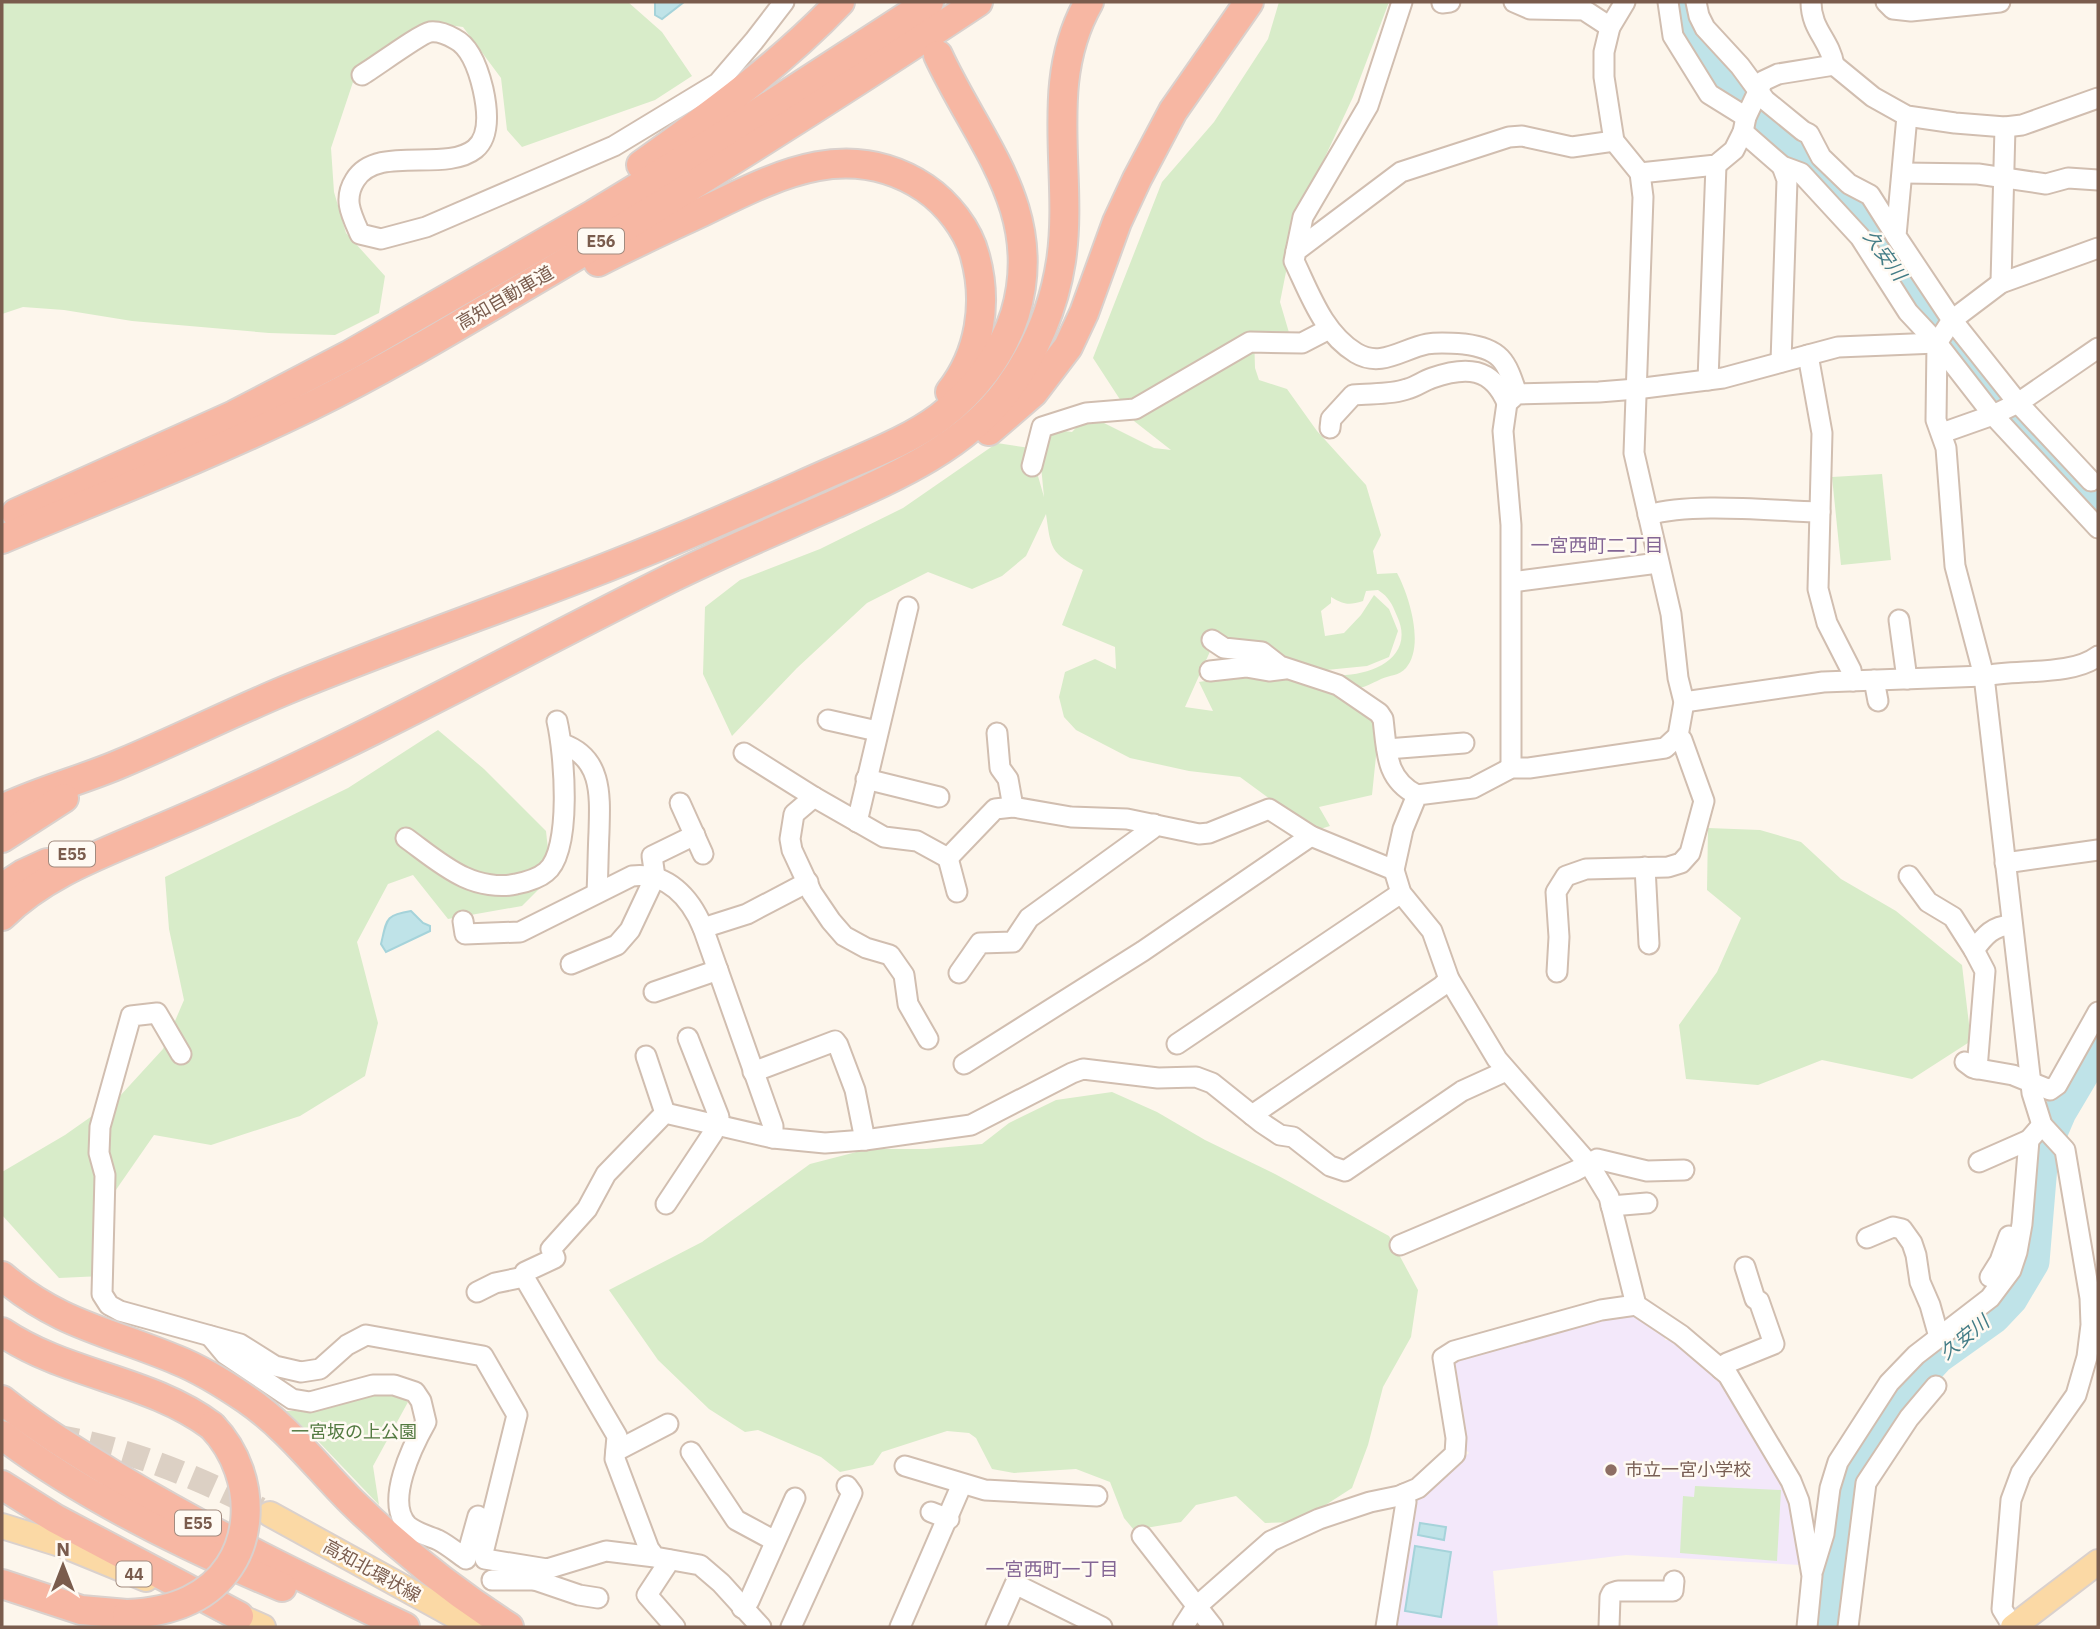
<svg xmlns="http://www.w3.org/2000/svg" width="2100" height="1629" viewBox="0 0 2100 1629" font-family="'IBM Plex Sans','Noto Sans JP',sans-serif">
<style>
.education{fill:#f3e8fa}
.green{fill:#d8ecc9}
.water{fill:#bfe3e8;stroke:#a5d3da;stroke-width:2}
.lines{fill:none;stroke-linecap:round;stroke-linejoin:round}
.river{stroke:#bfe3e8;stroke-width:33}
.major-tunnel{stroke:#dcd0c4;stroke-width:24;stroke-dasharray:24 12;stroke-linecap:butt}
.minor-casing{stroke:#d1beb0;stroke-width:23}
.major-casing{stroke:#dad1cd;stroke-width:28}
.highway-casing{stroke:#dad1cd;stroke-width:32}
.minor{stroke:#fff;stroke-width:19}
.major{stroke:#fbd9a5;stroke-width:24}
.highway{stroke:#f7b7a3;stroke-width:28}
.highway-bridge-casing{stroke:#dad1cd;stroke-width:32;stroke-linecap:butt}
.highway-bridge{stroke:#f7b7a3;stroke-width:28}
.education-dot{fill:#8d6e63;stroke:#fffaf3;stroke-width:2.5}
.labels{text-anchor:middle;stroke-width:5;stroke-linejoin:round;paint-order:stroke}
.shield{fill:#fffaf3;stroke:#a28b7f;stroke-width:2}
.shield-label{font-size:16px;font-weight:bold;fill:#7a5c4d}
.street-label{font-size:18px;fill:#7a5c4d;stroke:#fffaf3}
.park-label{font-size:18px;fill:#537a41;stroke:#fffaf3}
.education-label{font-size:18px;fill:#785e54;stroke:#fffaf3;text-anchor:start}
.water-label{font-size:19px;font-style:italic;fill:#437c86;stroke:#fffaf3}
.neighbourhood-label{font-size:19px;fill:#846695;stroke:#fffaf3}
</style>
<rect width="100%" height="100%" fill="#fdf6ec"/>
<!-- education -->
<polygon class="education" points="1632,1313 1657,1333 1665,1335 1665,1340 1672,1340 1699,1360 1720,1380 1736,1403 1789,1497 1800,1565 1626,1555 1493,1571 1498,1627 1391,1627 1411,1500 1424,1493 1469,1453 1461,1445 1450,1370 1458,1357 1597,1318"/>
<!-- green -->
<g class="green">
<polygon points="2,2 628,2 662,32 692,76 655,100 522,147 507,130 501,78 463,27 425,22 355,76 331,148 334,192 346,233 385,276 379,313 335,335 269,333 132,321 64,310 23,307 2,314"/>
<path d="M1279,2H1389L1353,97L1297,217L1280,302L1290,336L1254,334L1255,368L1259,380L1287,389L1317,431L1366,485L1381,535L1373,551L1377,574L1397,573C1409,595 1425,646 1406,668C1399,676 1390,675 1381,679C1358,690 1359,692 1338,675C1372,676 1416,657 1397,616C1392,604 1389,597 1378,590L1366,591L1363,601C1348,606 1343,604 1331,597V603L1321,611L1325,636L1344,633L1361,615L1374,595L1389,609L1398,631L1389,657L1367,666L1306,672L1217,636L1185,707L1213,711L1199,682L1242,675L1292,676L1342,694L1379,727L1372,795L1319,807L1330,826L1320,829L1281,807L1240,777L1189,771L1130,758L1076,730L1064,717L1059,697L1065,672L1095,659L1116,669L1115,647L1062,625L1083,570C1050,553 1051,549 1046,514L1026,556L1002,576L972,589L928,572L867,603L797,668L732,736L703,674L705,607L740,580L820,549L903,508L997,443L1030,448L1044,497L1041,466L1048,429L1072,432L1088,415L1154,448L1171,450L1134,421L1093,358L1162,182L1214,122L1268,39Z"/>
<polygon points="1882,474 1891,560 1841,565 1832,477"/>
<polygon points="438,730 484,769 546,831 551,877 522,906 448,919 413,875 388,884 357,942 378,1023 365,1076 300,1116 211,1145 154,1135 111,1197 102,1276 59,1278 2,1215 2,1172 65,1135 119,1097 163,1049 184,1000 169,929 165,877 348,788"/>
<polygon points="1708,828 1760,830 1801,842 1841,879 1896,911 1962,965 1971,1041 1912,1079 1822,1060 1758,1085 1686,1079 1679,1025 1717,972 1741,918 1707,890"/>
<polygon points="1112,1092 1157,1112 1205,1140 1275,1174 1389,1236 1418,1290 1411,1337 1383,1387 1368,1445 1352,1488 1299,1522 1265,1523 1236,1496 1196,1505 1181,1522 1134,1530 1124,1518 1110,1482 1076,1469 1014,1473 992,1469 976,1438 969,1433 947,1431 882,1452 873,1465 840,1472 821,1457 758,1430 745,1432 709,1409 658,1360 609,1290 702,1242 810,1164 868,1149 926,1149 982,1144 1009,1123 1056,1100"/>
<path d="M363,1395H395L408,1402L373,1466L379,1505L319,1442L286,1411C314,1411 337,1404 363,1395Z"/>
<polygon points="1695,1486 1781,1490 1777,1561 1680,1553 1683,1496 1694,1497"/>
</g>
<!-- water -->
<g class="water">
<polygon points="655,2 684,2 662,19 655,15"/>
<path d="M411,911L423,923L430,926V931L386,952L381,944C387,919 385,915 411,911Z"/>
<polygon points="1420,1523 1446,1527 1444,1540 1418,1535"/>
<polygon points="1415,1546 1451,1552 1441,1617 1405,1611"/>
</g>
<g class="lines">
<!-- river -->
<g class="river">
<polyline points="1678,2 1683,26 1695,53 1720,82 1797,147 1878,241 1926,312 1960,351 2014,424 2098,510"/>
<polyline points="1832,1627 1843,1548 1846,1501 1852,1473 1872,1440 1914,1383 1938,1357 1994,1317 2011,1299 2033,1262 2042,1154 2060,1112 2098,1048"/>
</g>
<!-- major-tunnel -->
<path class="major-tunnel" d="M54,1436C127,1448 195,1476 260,1509"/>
<!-- minor casing -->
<g class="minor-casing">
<g id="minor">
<polyline points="1514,2 1530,9 1584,10 1610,27"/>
<polyline points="1625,2 1610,27 1604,52 1604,77 1614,141 1640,173 1716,165 1734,150 1743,132 1746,117 1763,81 1778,74 1834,65 1873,97 1907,116 1955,123 2005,127 2022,125 2098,98"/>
<polyline points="1668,2 1673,36 1709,94 1746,117"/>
<polyline points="1696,2 1699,16 1705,28 1740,66 1765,100 1803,131 1809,134 1821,157 1849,184 1870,195 1896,236"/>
<path d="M1811,2C1811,30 1830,40 1834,65"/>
<polyline points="1886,2 1893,9 1911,11 2000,2"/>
<polyline points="1442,3 1450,2"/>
<path d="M362,75C374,68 420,34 430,32C438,31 448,35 455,39C471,47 479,72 483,89C487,107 491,136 475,149C445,173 377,144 355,180C343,199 351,214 360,234L381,239L426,227L614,146L718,83L754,41L784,2"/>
<polyline points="1907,116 1896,236 1952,320 2018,403 2091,481"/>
<polyline points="1743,132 1782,166 1801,173 1860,237 1908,312 1937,343 1993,415 2098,528"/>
<polyline points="1640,173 1643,197 1634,453 1671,614 1678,678 1684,702 1678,736 1665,748 1529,768 1511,768 1473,788 1417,795 1403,829 1394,870 1401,893 1432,931 1449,979 1497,1059 1589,1164 1609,1197 1636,1305 1681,1335 1728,1375 1791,1481 1799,1501 1812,1576 1807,1627"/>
<polyline points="1903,173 1978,174 2046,184 2068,178 2098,180"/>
<polyline points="1296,251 1303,217 1368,106 1402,2"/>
<polyline points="2001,283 2005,127"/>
<polyline points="1808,355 1822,433 1818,589 1827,623 1851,670 1853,681"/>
<polyline points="1781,362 1787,180 1782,166"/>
<polyline points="1708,380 1716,165"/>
<path d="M1517,394C1506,360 1501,349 1464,344C1452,343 1438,342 1427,344C1402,349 1381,368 1356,353C1323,333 1310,294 1294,261L1296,251L1401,172L1509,137L1522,136L1572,147L1614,141"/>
<path d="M1330,428L1331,419L1353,395C1370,393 1391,395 1407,389C1416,387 1423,381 1432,378C1466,366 1492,367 1507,403"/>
<polyline points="1942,433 1993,415 2018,403 2098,348"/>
<polyline points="1032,466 1042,427 1086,413 1135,409 1250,342 1302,343 1329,329"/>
<path d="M1648,515C1695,502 1770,511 1820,512"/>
<polyline points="1512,582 1658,563"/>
<polyline points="1899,620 1907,679"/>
<path d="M1212,640L1224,648L1262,652L1280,666L1338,685L1379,713L1383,719C1387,751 1385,779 1417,795"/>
<polyline points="1210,671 1246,667 1269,671 1285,669"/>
<polyline points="1874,680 1878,701"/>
<path d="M1684,702L1823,682L1984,676C2018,669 2072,676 2098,656"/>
<polyline points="828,720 877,731"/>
<polyline points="997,733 1000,768 1008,779 1013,807"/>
<path d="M563,744C603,758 600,797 599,832C598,852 598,873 597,893"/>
<polyline points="1387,749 1464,743"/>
<polyline points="744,753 814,797 884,837 917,841 948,858 995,809 1013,807 1071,817 1127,819 1199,834 1209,833 1269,809 1311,836 1394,870"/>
<polyline points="1511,768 1511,525 1503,431 1507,403 1517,394 1599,392 1636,389 1723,378 1838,347 1937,343"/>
<polyline points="866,779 939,797"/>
<polyline points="814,797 794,814 790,839 792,850 812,893 831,921 844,936 866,948 890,955 904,975 908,1004 928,1039"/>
<polyline points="680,803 703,854"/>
<polyline points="857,822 908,607"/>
<path d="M406,838C424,851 444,868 464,877C479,884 500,888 516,884C526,882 539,878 546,872C573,851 564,751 557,721"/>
<polyline points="948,858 957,892"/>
<polyline points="2005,863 2098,850"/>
<polyline points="1645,867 1649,944"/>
<path d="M1909,876L1928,902L1953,917L1974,950C1985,935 1993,926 2011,925"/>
<polyline points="808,882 747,914 703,928 773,1126 773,1138 825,1143 865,1140 971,1125 1072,1073 1083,1069 1158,1078 1196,1077 1212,1083 1262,1123 1280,1135 1293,1137 1330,1166 1345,1171 1462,1091 1506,1071"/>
<path d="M463,921L465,934L520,932L632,876C667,872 690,897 703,928"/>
<polyline points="1974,950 1985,971 1977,1069"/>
<polyline points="571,964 617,945 630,930 655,877 652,856 695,835"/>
<polyline points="1557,972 1559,937 1556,892 1566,876 1586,869 1668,867 1681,863 1690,853 1704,801 1682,740 1678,736"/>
<polyline points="959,973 980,943 1013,942 1029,918 1152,829 1154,824"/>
<polyline points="654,992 718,970"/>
<polyline points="1177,1044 1401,893"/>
<polyline points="181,1054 157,1013 131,1016 100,1127 99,1153 105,1175 102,1294 109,1305 120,1311 240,1344 275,1366 301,1372 320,1369 347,1345 366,1335 483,1356 517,1415 483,1553 485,1559 547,1569 606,1551 655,1557"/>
<polyline points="646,1056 665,1113"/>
<polyline points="1965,1062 1973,1068 2013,1075 2050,1090 2057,1085 2098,1012"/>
<polyline points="964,1064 1143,951 1311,836"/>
<polyline points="753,1072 835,1041 838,1045 855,1090 865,1140"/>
<polyline points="1252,1115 1442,986 1449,979"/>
<polyline points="1979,1162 2029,1140"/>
<polyline points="666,1204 713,1133 719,1117 688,1038"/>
<polyline points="1611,1206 1647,1203"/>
<polyline points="1867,1238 1893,1227 1902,1229 1912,1243 1916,1255 1920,1282 1930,1305 1939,1337"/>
<polyline points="1400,1245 1575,1171 1597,1159 1647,1171 1684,1170"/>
<polyline points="524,1277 525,1272 555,1258 551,1249 587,1209 606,1174 665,1113 773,1138"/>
<polyline points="1990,1277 2000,1261 2009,1236"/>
<polyline points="477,1292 495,1283 524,1277 617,1436 615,1459 649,1549 655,1557 700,1565 721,1583 761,1627"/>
<path d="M210,1336L225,1354L292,1399L310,1402L373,1385H394L415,1392L421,1401L426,1422C413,1445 384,1503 408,1526C416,1533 429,1536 438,1540C448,1545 457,1553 466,1559L478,1516"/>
<polyline points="1721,1369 1727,1363 1774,1344 1759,1301 1755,1299 1745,1267"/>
<polyline points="616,1451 668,1424"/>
<polyline points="691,1452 736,1520 775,1541"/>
<polyline points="905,1466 985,1490 1097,1496"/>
<polyline points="931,1512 949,1519"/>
<polyline points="1142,1536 1213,1627"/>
<polyline points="670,1560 647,1595 675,1627"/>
<polyline points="1813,1570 1824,1534 1830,1488 1838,1462 1889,1383 1916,1355 1990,1298 2011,1270 2017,1252 2022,1224 2029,1140 2042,1125"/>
<polyline points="492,1580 535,1580 536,1569"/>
<polyline points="535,1580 579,1595 598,1598"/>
<polyline points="742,1608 749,1601 795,1498"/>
<polyline points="791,1627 852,1493 847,1486"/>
<polyline points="900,1627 962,1484"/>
<polyline points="996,1627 1015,1584 1102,1627"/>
<polyline points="1183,1627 1196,1607 1271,1541 1319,1519 1370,1502 1399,1496 1418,1488 1455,1454 1456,1438 1443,1358 1454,1351 1601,1310 1636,1305"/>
<polyline points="1386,1627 1406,1502 1404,1494"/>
<polyline points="1609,1627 1610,1597 1612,1593 1618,1591 1673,1591 1674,1581"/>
<polyline points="1848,1627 1866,1483 1909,1418 1936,1386"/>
<polyline points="2013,1627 2002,1609 2011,1500 2021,1473 2076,1395 2087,1357 2091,1325 2090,1298 2065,1150 2042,1125 2032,1093 1984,676 1955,566 1946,448 1936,420 1937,343 1952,320 2001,283 2098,248"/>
</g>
</g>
<!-- major casing -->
<g class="major-casing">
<g id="major">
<polyline points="270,1514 475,1627"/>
<polyline points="2,1526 63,1545 146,1579"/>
<polyline points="222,1609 263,1627"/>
<polyline points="2013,1627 2098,1562"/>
</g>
</g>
<!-- highway casing -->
<g class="highway-casing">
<g id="highway">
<path d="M641,165C711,115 781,64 840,2"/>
<path d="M598,262C633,244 668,228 704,211C776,176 848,137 925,188C947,203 968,229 975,256C988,303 980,354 950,392"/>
<polyline points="989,431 1033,393 1068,347 1084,313 1117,222 1137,179 1173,111 1249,2"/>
<polyline points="16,513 234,415 349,355 594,214 724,135 929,2"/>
<path d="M2,539C105,496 211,455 311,406C393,366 472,317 551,271C696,185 838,95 978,2"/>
<path d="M2,809C41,790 83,780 122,763C177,740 231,713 286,690C434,629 587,580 733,515C771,499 808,482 845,466C877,452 912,438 940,417C974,391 1002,355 1015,314C1046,210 978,142 938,55"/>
<polyline points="2,838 64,798"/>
<polyline points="2,888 23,874 47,863"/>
<path d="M2,916C44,875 96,856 150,833C176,822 202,811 228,799C379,732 524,651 673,577C726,551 781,528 835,504C898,476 966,446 1008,389C1035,352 1054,307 1061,261C1074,174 1042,84 1089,2"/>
<path d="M2,1276C59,1325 111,1332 177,1360C202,1370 224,1384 246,1399C287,1427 317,1467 352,1502C400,1549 453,1591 509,1627"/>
<path d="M2,1332C67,1376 149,1379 212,1426"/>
<path d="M2,1400C38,1429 78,1453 117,1477C210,1533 307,1580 405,1627"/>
<path d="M2,1435C85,1498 186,1547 282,1587"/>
<polyline points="2,1485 56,1519 239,1616"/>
<polyline points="2,1584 81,1610 127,1614"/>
</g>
</g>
<!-- minor -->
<use href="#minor" class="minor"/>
<!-- major -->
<use href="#major" class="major"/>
<!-- highway -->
<use href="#highway" class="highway"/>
<!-- highway-bridge casing -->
<g class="highway-bridge-casing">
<path id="highway-bridge" d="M127,1614C149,1613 170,1610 190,1600C259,1567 261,1477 212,1426"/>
</g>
<!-- highway-bridge -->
<use href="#highway-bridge" class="highway-bridge"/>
</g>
<!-- markers -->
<circle class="education-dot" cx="1611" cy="1470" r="7"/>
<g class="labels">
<!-- shield labels -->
<g class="shield">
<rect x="578" y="228.5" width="46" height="25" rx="5"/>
<rect x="49" y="841.5" width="46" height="25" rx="5"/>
<rect x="175" y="1510.5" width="46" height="25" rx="5"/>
<rect x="116.5" y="1561.5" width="35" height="25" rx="5"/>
</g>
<g class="shield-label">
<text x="601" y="247">E56</text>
<text x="72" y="860">E55</text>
<text x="198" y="1529">E55</text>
<text x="134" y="1580">44</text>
</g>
<!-- street labels -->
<g class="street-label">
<text transform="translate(505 298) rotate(-30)" y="6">高知自動車道</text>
<text transform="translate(372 1571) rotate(29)" y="6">高知北環状線</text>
</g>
<!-- park labels -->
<g class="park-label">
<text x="354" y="1438">一宮坂の上公園</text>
</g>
<!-- education labels -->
<g class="education-label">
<text x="1625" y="1476">市立一宮小学校</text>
</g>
<!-- water labels -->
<g class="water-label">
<text transform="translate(1885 255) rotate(54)" y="7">久安川</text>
<text transform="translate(1964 1337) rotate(-39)" y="7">久安川</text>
</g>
<!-- neighbourhood labels -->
<g class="neighbourhood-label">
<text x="1597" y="552">一宮西町二丁目</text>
<text x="1052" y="1576">一宮西町一丁目</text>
</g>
</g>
<!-- border -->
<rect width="2100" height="1629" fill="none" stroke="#7a5c4d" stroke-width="7"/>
<!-- north arrow -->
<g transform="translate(63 1566)" stroke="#fffaf3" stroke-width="5" paint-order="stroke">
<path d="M0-5L12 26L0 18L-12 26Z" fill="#7a5c4d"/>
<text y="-10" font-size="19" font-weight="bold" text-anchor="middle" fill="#7a5c4d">N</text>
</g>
</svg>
